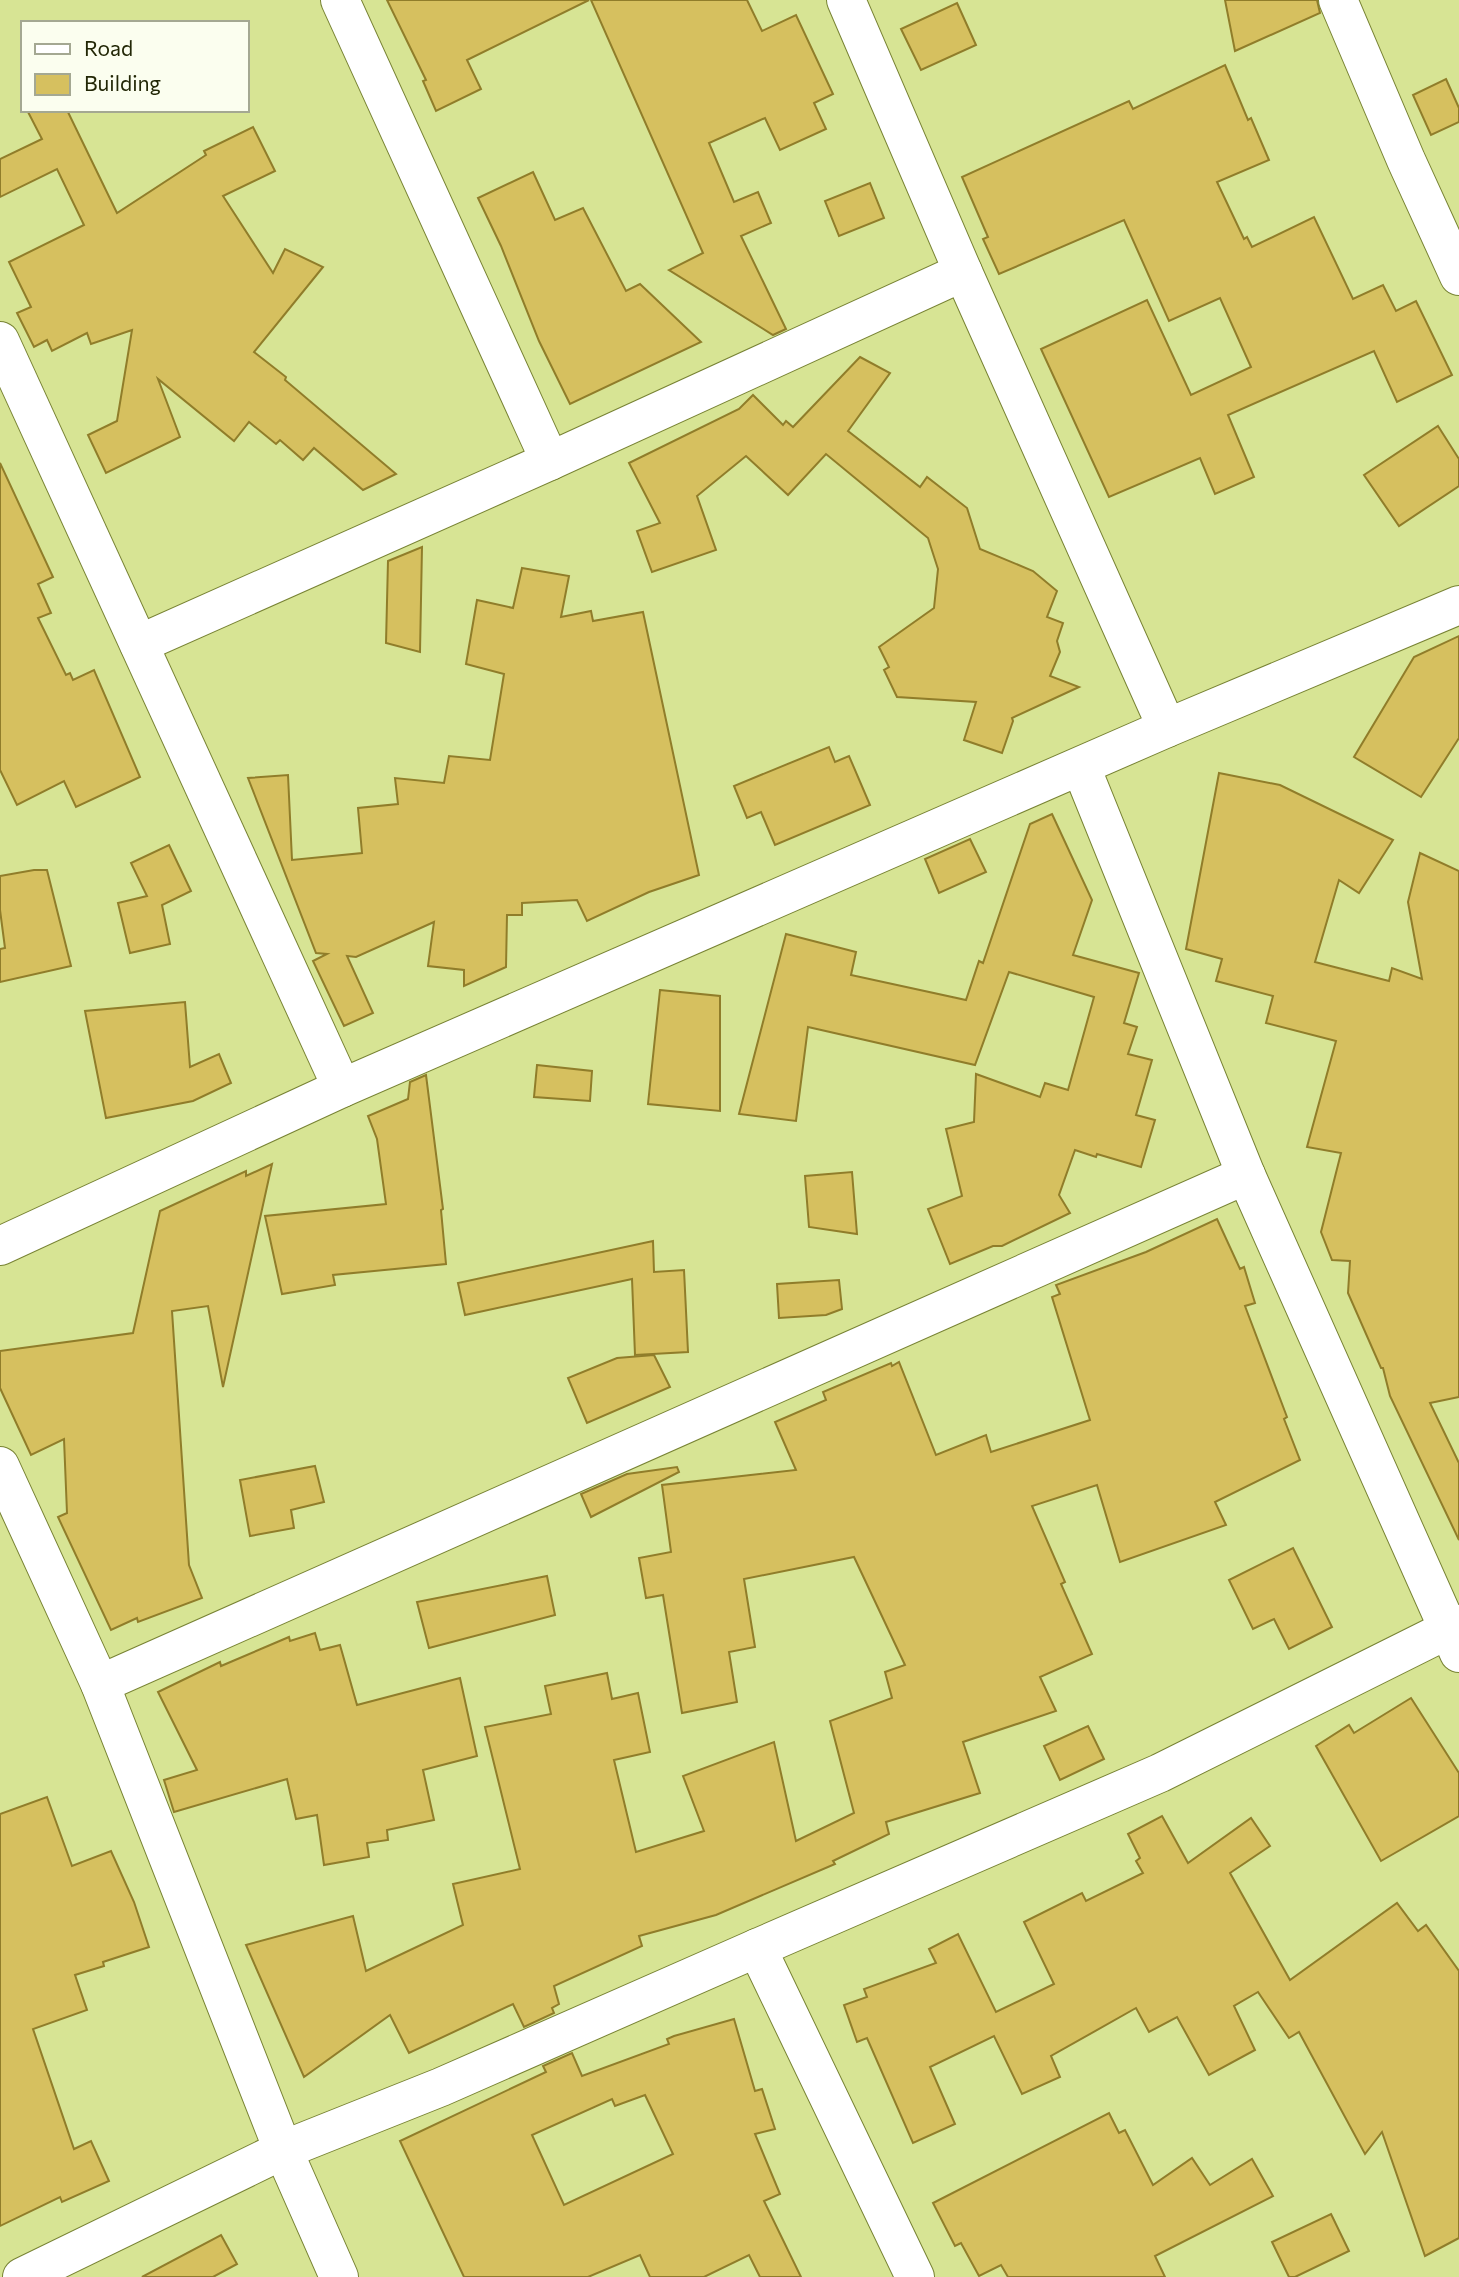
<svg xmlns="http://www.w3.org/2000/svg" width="1459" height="2277" viewBox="0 0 1459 2277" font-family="Commissioner,sans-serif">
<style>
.building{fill:#d6c05f;stroke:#907d2a;stroke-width:2;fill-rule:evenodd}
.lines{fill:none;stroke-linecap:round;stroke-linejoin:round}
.minor-casing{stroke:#788334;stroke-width:40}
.minor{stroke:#fff;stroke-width:38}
</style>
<rect width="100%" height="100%" fill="#d7e494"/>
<!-- building -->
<g class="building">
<polygon points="387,0 589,0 467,60 481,89 436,111 423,81 426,80"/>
<polygon points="591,0 747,0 762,31 796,15 833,94 814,103 826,129 780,150 765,118 709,143 734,202 758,192 771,223 741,236 786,329 773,335 669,270 703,253"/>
<polygon points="1225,0 1317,0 1320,13 1235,51"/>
<polygon points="957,3 976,45 921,70 901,29"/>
<polygon points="1225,65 1248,120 1251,118 1269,160 1217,182 1244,239 1247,237 1252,247 1314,217 1353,299 1383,285 1396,311 1416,301 1452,375 1397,402 1374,351 1228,415 1254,477 1215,494 1200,458 1109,497 1041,349 1147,300 1191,395 1251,367 1220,298 1169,321 1124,220 999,274 983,239 988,237 962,177 1129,101 1133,109"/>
<polygon points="1446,79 1459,108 1459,122 1431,135 1413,95"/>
<polygon points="27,110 67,110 117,213 206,155 204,151 253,127 275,171 223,196 273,273 285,249 323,267 254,352 286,377 285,380 396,474 363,490 314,448 303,460 280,440 276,444 249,422 234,441 158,379 180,437 106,473 88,435 117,421 132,330 91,344 87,333 52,351 47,340 34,347 17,313 31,307 9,262 84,225 57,169 0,197 0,159 42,139"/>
<polygon points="533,172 555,220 583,208 626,291 640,284 701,342 570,404 539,341 501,246 478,198"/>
<polygon points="870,183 884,218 839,236 825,201"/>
<polygon points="860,357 890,373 848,431 920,487 927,477 967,508 980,549 1033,571 1057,591 1047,617 1063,623 1057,641 1060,652 1050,676 1079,687 1012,718 1013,721 1002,753 964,740 976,702 897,697 884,670 889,667 879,647 934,608 938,569 928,538 826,454 788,495 746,456 697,496 716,550 652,572 637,531 660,523 629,463 739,409 753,395 783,425 786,421 793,427"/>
<polygon points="1438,426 1459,459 1459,486 1399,526 1364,475"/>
<polygon points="0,463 53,577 38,584 51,613 38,618 66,675 70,673 73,680 94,670 140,777 76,807 64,781 17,805 0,770"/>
<polygon points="422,547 420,652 386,643 388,561"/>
<polygon points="522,568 569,576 561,617 591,611 593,621 643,612 699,875 649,892 587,921 577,900 522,903 522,915 507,915 506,967 464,986 464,970 428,966 434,922 356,957 347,956 373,1013 344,1026 313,961 327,954 316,953 248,778 288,775 292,860 362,853 358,808 398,804 395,778 444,783 449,756 490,760 504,674 466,664 477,600 513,608"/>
<polygon points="1459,636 1459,738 1421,797 1354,757 1414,657"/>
<polygon points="829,747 835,762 849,756 870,805 775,845 761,812 747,818 734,786"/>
<polygon points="1219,773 1280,785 1393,840 1359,893 1339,880 1315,962 1389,981 1392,968 1422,979 1408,902 1420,853 1459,871 1459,1397 1430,1403 1459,1463 1459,1540 1390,1396 1383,1368 1381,1368 1348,1293 1350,1261 1332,1260 1321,1232 1341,1153 1307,1147 1336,1041 1266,1023 1273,996 1216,981 1222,959 1186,949"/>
<polygon points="1052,814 1092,900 1073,955 1139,973 1124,1023 1137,1027 1128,1054 1152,1060 1136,1115 1155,1120 1141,1167 1097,1154 1096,1157 1075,1150 1059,1195 1070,1213 1002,1246 993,1246 950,1264 928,1209 962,1196 946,1129 974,1122 976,1074 1040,1097 1045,1083 1068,1090 1094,997 1009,972 975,1065 808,1027 796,1121 739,1114 786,934 856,952 851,975 966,1000 979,961 983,963 1030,824"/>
<polygon points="970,839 986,872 939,893 925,859"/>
<polygon points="169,845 191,891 162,905 170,944 130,953 118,903 147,896 131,863"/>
<polygon points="34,870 47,870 71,966 0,982 0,949 5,948 0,910 0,876"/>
<polygon points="660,990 720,996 720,1111 648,1104"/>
<polygon points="185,1002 190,1067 219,1054 231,1083 193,1101 106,1118 85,1011"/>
<polygon points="537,1065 592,1071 590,1101 534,1097"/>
<polygon points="426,1075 443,1209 441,1210 446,1264 333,1275 335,1285 282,1294 265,1216 386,1204 377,1139 368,1116 408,1099 410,1082"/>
<polygon points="272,1164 223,1387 208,1306 172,1311 189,1565 202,1598 138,1622 137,1618 111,1630 58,1517 67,1513 64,1439 31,1455 0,1388 0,1351 133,1333 160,1211 246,1171 246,1176"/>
<polygon points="852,1172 857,1234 809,1227 805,1176"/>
<polygon points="1217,1219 1240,1269 1244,1267 1255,1303 1245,1306 1287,1417 1284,1419 1300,1460 1215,1502 1226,1525 1120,1562 1097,1485 1032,1506 1065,1582 1061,1584 1092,1654 1040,1677 1056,1711 963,1742 980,1793 886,1822 889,1834 833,1861 835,1864 716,1915 639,1936 642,1946 554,1986 559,2004 552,2008 554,2013 524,2027 513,2004 409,2053 390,2015 304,2077 246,1945 353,1916 366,1971 463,1925 453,1884 520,1869 485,1727 551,1714 545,1686 607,1673 612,1699 638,1693 650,1752 614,1760 636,1852 704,1831 683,1776 774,1742 796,1841 854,1813 830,1721 892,1698 885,1672 905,1665 854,1557 744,1579 755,1647 729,1652 737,1702 682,1713 663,1595 646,1598 639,1558 671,1552 662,1485 796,1470 775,1422 826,1400 823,1392 891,1363 892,1366 899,1362 936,1455 986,1435 991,1452 1090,1420 1052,1297 1060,1294 1056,1285 1146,1252"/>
<polygon points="653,1241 654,1272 684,1270 688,1352 635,1355 632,1279 465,1315 458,1283"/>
<polygon points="839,1280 842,1309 826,1315 779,1318 777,1284"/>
<polygon points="654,1355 670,1387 587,1423 568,1378 617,1358"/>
<polygon points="315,1466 324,1502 291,1510 294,1528 250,1536 240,1480"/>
<polygon points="677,1467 679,1472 591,1517 581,1494 627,1474"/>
<polygon points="1293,1548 1332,1627 1289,1649 1274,1619 1253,1629 1229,1580"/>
<polygon points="547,1576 555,1615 429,1648 417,1602"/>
<polygon points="315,1633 320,1650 340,1645 357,1705 460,1678 477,1756 423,1770 434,1820 387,1830 388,1840 367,1843 369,1857 324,1865 317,1815 296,1819 287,1779 174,1812 164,1780 197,1770 158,1692 220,1662 221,1666 289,1637 290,1641"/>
<polygon points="1411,1698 1459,1773 1459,1816 1381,1861 1316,1746 1349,1725 1354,1733"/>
<polygon points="1088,1726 1104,1759 1060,1780 1044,1746"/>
<polygon points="47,1797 72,1866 111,1851 134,1902 149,1947 103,1962 104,1966 75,1975 87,2010 33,2029 74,2149 91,2141 109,2181 62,2202 60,2197 0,2226 0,1814"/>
<polygon points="1162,1816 1188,1863 1251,1818 1270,1846 1230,1873 1290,1980 1397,1903 1418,1931 1426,1925 1459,1971 1459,2238 1425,2256 1382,2132 1365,2154 1299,2032 1289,2038 1258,1992 1234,2006 1255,2050 1209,2075 1177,2017 1149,2032 1136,2008 1051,2056 1060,2077 1022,2094 994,2036 930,2067 955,2124 913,2143 867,2038 857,2042 844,2005 867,1997 864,1989 936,1963 929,1949 958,1934 996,2012 1054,1984 1024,1922 1082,1893 1086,1901 1143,1873 1136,1861 1140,1858 1128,1834"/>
<path d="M734,2019L755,2091L762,2089L775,2129L755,2134L780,2194L764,2201L801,2277H760L749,2255L704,2277H650L640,2255L588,2277H464L400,2141L546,2072L543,2066L572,2053L582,2076L669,2044L667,2039L674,2036ZM645,2095L673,2154L564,2205L532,2135L612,2099L615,2106Z"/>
<polygon points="1109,2113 1119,2133 1125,2130 1153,2185 1192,2158 1210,2185 1252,2159 1273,2196 1155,2256 1165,2277 1008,2277 1001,2265 979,2276 961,2243 955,2246 933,2203"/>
<polygon points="1331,2214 1349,2251 1295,2277 1289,2277 1272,2242"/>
<polygon points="221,2235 237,2264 213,2277 142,2277"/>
</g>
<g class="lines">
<!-- minor casing -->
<g class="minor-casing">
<g id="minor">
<polyline points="340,0 550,461"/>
<polyline points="846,0 963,272 1167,728"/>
<polyline points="1338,0 1406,160 1459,276"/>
<polyline points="0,341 342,1088"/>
<polyline points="139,644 550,461 963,272"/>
<polyline points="1081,767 1246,1175 1459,1653"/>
<polyline points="0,1246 342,1088 1167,728 1459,605"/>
<polyline points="0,1466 100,1684 283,2150 339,2277"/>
<polyline points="100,1684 1246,1175"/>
<polyline points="757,1948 915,2277"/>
<polyline points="22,2277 283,2150 441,2087 757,1948 1160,1773 1459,1624"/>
</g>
</g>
<!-- minor -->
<use href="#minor" class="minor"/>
</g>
<!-- legend -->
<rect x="21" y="21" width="228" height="91" fill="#fbfeef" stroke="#a4a892" stroke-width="2"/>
<rect x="35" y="44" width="35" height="10" fill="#ffffff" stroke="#a4a892" stroke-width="2"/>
<text x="84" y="56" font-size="21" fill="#222706">Road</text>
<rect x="35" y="74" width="35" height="21" fill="#d6c05f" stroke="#a4a892" stroke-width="2"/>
<text x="84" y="91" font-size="21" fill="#222706">Building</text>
</svg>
